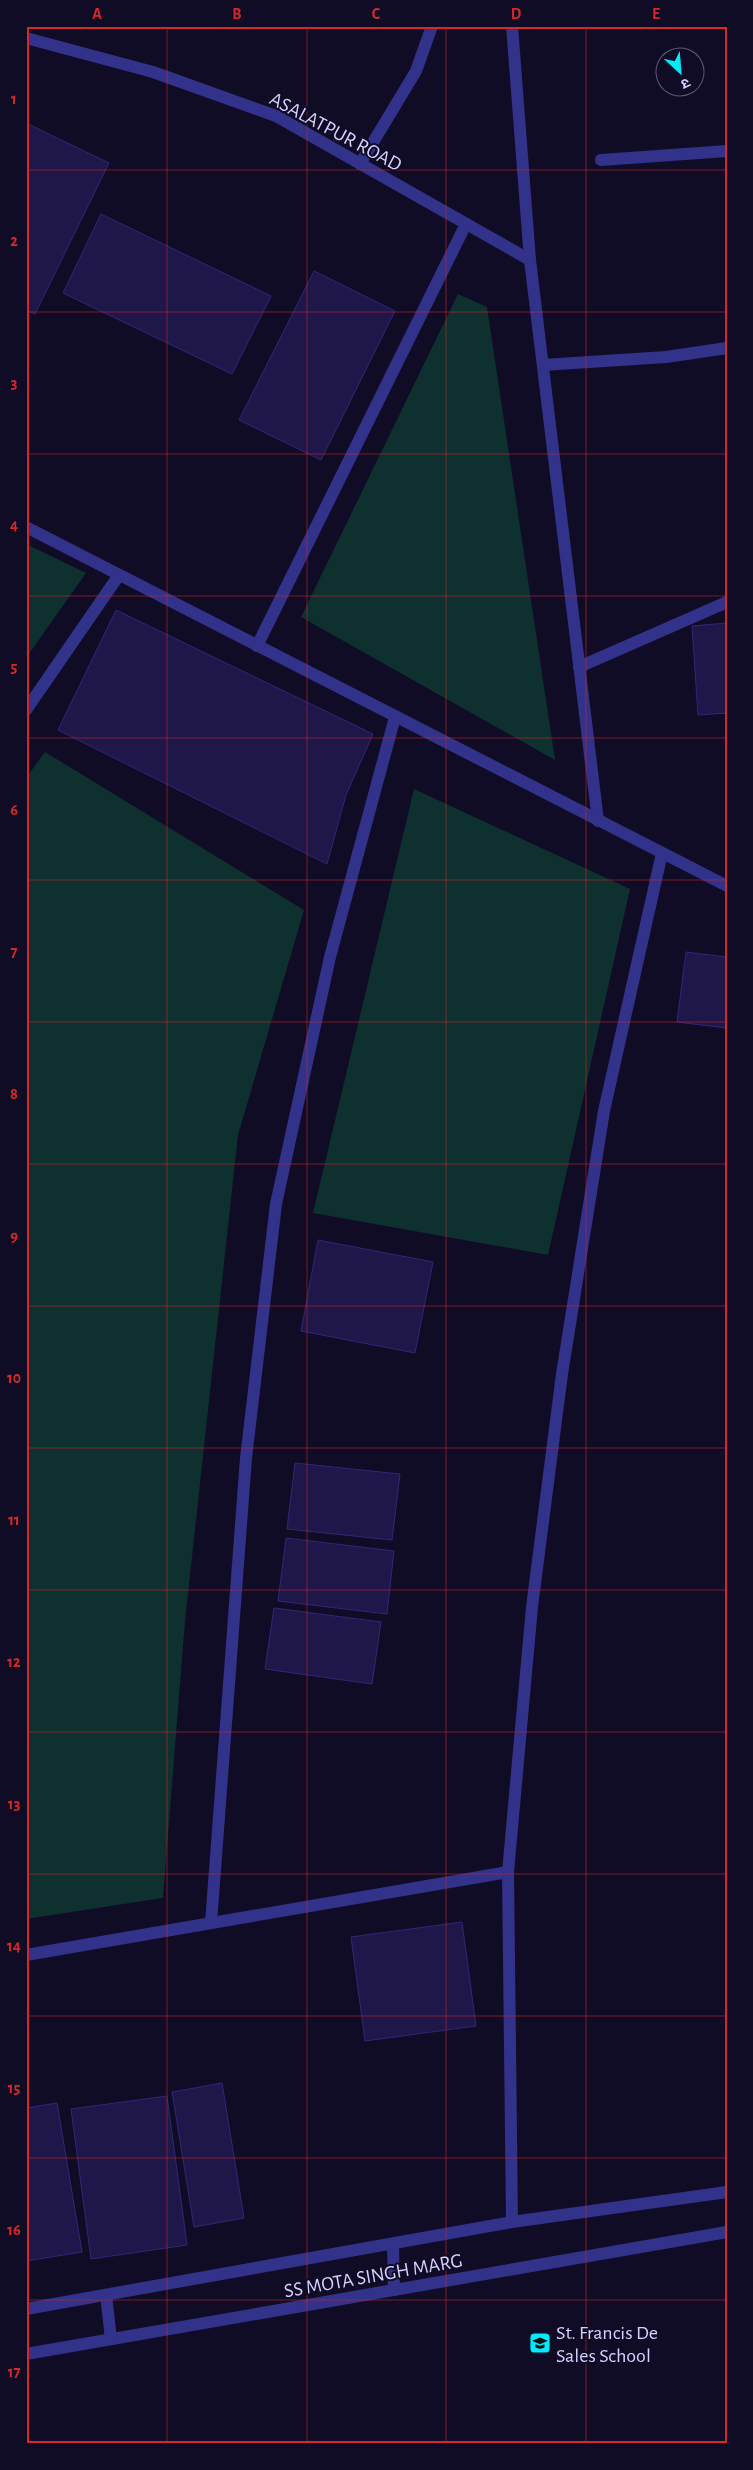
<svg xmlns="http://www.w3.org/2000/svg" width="753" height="2470" viewBox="0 0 753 2470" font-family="'Alegreya Sans','Noto Sans Devanagari',sans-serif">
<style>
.green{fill:#0e302e}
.building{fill:#1f1649;stroke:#332677}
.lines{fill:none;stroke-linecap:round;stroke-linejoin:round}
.minor{stroke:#32328a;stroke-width:12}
.tertiary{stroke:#32328a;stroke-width:12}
.grid{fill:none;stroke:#d62828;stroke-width:1;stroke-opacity:0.55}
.labels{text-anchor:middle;stroke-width:4;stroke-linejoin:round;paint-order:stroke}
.street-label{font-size:20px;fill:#d4d1ff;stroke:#100c26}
.poi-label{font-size:20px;fill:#d4d1ff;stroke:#100c26;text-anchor:start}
.neatline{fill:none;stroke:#d62828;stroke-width:2}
.grid-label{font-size:16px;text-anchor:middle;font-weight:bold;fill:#d62828}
</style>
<rect width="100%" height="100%" fill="#100c26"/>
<!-- green -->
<g class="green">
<polygon points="458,294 487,307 555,760 301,617"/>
<polygon points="26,544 86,573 26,658"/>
<polygon points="45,752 304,910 238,1135 185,1621 163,1898 26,1919 26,778"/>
<polygon points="414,789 630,889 548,1255 313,1213"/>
</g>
<!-- building -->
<g class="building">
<polygon points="26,123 109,163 35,314 26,310"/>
<polygon points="101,214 271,296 232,374 63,293"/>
<polygon points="314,271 395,311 321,460 239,420"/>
<polygon points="116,610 373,734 346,795 327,864 58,730"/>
<polygon points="727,623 727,713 698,715 692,626"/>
<polygon points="686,952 727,957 727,1028 677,1022"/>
<polygon points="318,1240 433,1262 415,1353 301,1331"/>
<polygon points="295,1463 400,1474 392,1540 287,1529"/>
<polygon points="286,1538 394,1551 387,1614 278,1601"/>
<polygon points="274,1608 381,1622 372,1684 265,1669"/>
<polygon points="462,1922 476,2026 365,2041 351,1937"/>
<polygon points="222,2083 244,2218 194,2227 172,2092"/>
<polygon points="167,2096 187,2245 91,2259 71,2109"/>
<polygon points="57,2103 82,2252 26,2261 26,2108"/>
</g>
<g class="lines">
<!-- minor -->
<g class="minor">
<polyline points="512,26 530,260 598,821"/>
<polyline points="26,38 153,72 276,116 530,260"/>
<polyline points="601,160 727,151"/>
<polyline points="360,164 416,71 432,26"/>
<polyline points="543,365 666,357 727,348"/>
<polyline points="26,527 727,886"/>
<polyline points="257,646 466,224"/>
<polyline points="579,667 727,602"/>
<polyline points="26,710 119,575"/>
<polyline points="211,1923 246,1458 276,1204 330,957 395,717"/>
<polyline points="26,1955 508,1872"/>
<polyline points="512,2222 508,1872 532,1607 562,1374 604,1111 662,853"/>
</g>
<!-- tertiary -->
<g class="tertiary">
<polyline points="393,2244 394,2290"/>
<polyline points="106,2295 111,2339"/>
<polyline points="26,2309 512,2222 727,2192"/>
<polyline points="26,2354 727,2232"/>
</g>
</g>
<!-- grid -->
<path class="grid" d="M167,26V2444M307,26V2444M446,26V2444M586,26V2444M26,170H727M26,312H727M26,454H727M26,596H727M26,738H727M26,880H727M26,1022H727M26,1164H727M26,1306H727M26,1448H727M26,1590H727M26,1732H727M26,1874H727M26,2016H727M26,2158H727M26,2300H727"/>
<!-- icons -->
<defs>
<g id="school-square" transform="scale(1.125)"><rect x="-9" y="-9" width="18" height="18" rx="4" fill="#00ecfc" stroke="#100c26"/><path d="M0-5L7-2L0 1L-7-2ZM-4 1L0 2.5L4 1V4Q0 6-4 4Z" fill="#111"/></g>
</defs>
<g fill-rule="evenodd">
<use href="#school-square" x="540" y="2343"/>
</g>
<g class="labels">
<!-- street labels -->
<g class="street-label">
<text transform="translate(336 131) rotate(28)" y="7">ASALATPUR ROAD</text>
<text transform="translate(373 2275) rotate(-10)" y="7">SS MOTA SINGH MARG</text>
</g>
<!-- poi labels -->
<g class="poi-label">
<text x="556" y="2339">St. Francis De<tspan x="556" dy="23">Sales School</tspan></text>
</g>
</g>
<!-- border -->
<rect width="753" height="2470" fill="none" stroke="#100c26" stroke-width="55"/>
<!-- north arrow -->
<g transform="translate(680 72) rotate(154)"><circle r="24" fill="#100c26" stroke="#5e5b7d"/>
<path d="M0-4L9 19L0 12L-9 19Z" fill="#00ecfc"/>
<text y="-8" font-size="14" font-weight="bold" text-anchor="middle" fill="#d4d1ff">उ</text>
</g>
<rect x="28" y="28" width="698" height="2414" class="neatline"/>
<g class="grid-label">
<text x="97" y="19">A</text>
<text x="237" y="19">B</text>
<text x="376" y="19">C</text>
<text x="516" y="19">D</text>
<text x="656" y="19">E</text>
<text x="14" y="104">1</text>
<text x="14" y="246">2</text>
<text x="14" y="388">3</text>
<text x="14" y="530">4</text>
<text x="14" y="672">5</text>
<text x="14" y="815">6</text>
<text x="14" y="957">7</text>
<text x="14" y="1099">8</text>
<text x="14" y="1241">9</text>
<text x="14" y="1383">10</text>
<text x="14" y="1525">11</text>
<text x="14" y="1667">12</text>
<text x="14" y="1809">13</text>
<text x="14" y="1951">14</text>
<text x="14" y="2093">15</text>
<text x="14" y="2235">16</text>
<text x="14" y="2377">17</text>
</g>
</svg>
